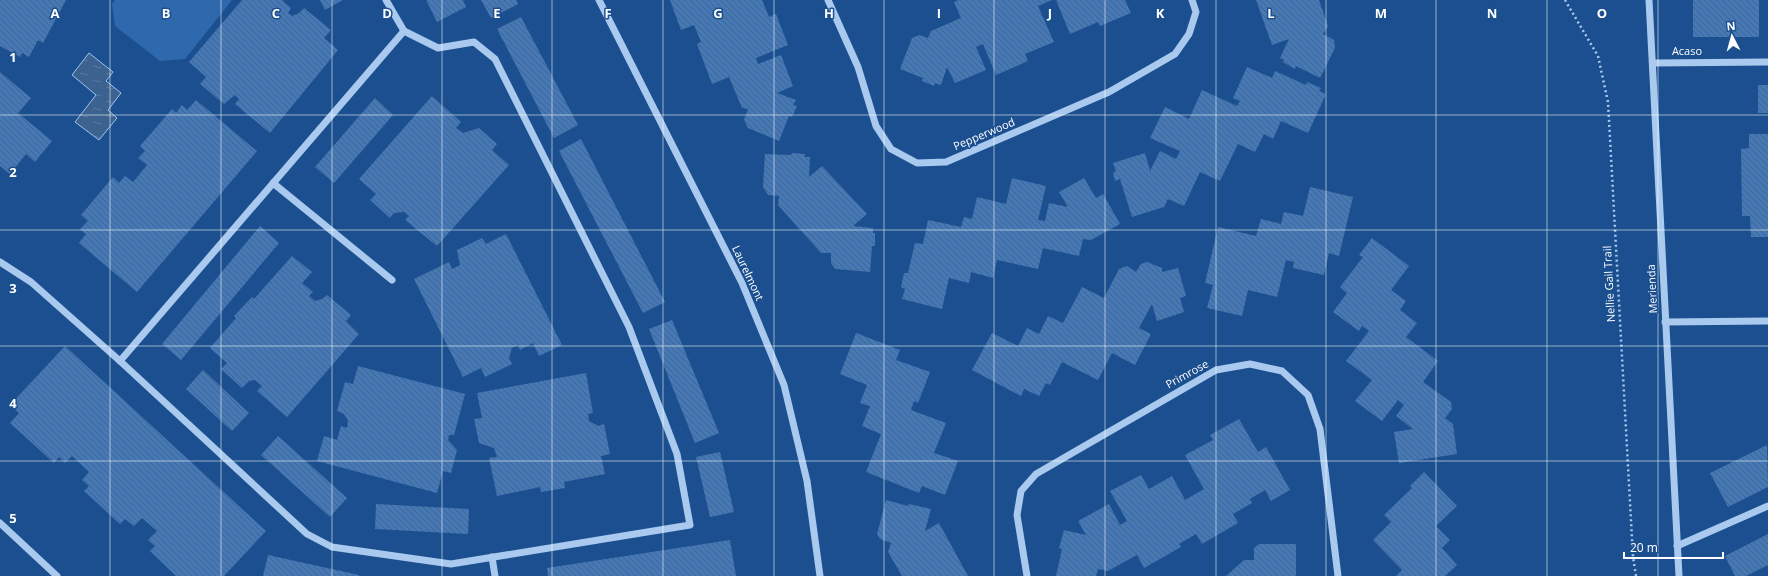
<svg xmlns="http://www.w3.org/2000/svg" width="1768" height="576" viewBox="0 0 1768 576" font-family="'Open Sans',sans-serif">
<style>
.grass{fill:#2e69ad}
.water{fill:url(#water-ripples);stroke:#9cc4f0}
.building{fill:url(#building-back-hatch)}
.lines{fill:none;stroke-linecap:round;stroke-linejoin:round}
.path{stroke:#a9c9ee;stroke-width:2.5;stroke-dasharray:2 3;stroke-linecap:butt}
.minor{stroke:#a9c9ee;stroke-width:7}
.grid{fill:none;stroke:#fff;stroke-width:1;stroke-opacity:0.55}
.labels{text-anchor:middle;stroke-width:3;stroke-linejoin:round;paint-order:stroke}
.street-label{font-size:11px;fill:#fff;stroke:#1b4f8f}
.grid-label{font-size:13px;text-anchor:middle;font-weight:bold;fill:#fff;stroke:#1b4f8f;stroke-width:3;stroke-linejoin:round;paint-order:stroke}
</style>
<defs>
<pattern id="water-ripples" width="26" height="14" patternUnits="userSpaceOnUse"><rect width="26" height="14" fill="#3c6290"/><path d="M2 4q2-2 4 0t4 0M15 11q2-2 4 0t4 0" fill="none" stroke="#597aa1"/></pattern>
<pattern id="building-back-hatch" width="6" height="6" patternUnits="userSpaceOnUse"><rect width="6" height="6" fill="#4478b7"/><path d="M-1 5l2 2M0 0l6 6M5-1l2 2" fill="none" stroke="#486282"/></pattern>
</defs>
<rect width="100%" height="100%" fill="#1b4f8f"/>
<!-- grass -->
<polygon class="grass" points="115,0 232,0 185,59 160,61 115,26 112,4"/>
<!-- water -->
<polygon class="water" points="89,53 113,72 106,81 121,93 108,110 117,118 99,140 75,122 96,95 72,75"/>
<!-- building -->
<g class="building">
<polygon points="0,0 66,0 43,43 38,40 29,57 22,53 20,57 0,46"/>
<polygon points="242,0 282,0 291,8 288,13 292,16 299,13 304,8 331,30 324,38 338,50 270,133 235,104 239,99 235,95 224,104 200,84 206,77 189,62"/>
<polygon points="320,0 343,0 325,10"/>
<polygon points="426,0 463,0 466,7 437,22"/>
<polygon points="481,0 516,0 518,4 491,18"/>
<polygon points="670,0 762,0 769,17 776,14 788,45 756,58 758,64 781,55 793,86 777,93 796,100 793,105 797,106 792,117 789,116 779,141 748,128 744,120 748,109 742,108 729,77 712,84 697,44 701,42 694,25 681,30"/>
<polygon points="959,0 1052,0 1038,6 1054,42 1025,54 1028,61 996,75 983,44 976,47 986,70 955,83 947,67 941,85 935,83 934,86 922,81 923,78 900,69 912,38 919,35 928,38 931,31 961,18 954,2"/>
<polygon points="1056,0 1125,0 1131,13 1100,26 1098,22 1070,34"/>
<polygon points="1256,0 1319,0 1328,26 1323,34 1334,40 1335,48 1320,78 1296,66 1295,69 1283,62 1284,60 1280,58 1289,39 1272,45"/>
<rect x="1693" y="0" width="66" height="37"/>
<polygon points="521,17 578,125 554,138 497,29"/>
<polygon points="1247,67 1272,78 1275,71 1306,85 1307,82 1321,88 1319,91 1326,94 1308,133 1281,121 1273,139 1264,134 1255,152 1238,144 1220,181 1200,172 1184,206 1168,199 1164,207 1132,217 1120,179 1115,181 1113,173 1116,171 1113,163 1145,153 1150,171 1160,151 1176,159 1180,151 1150,138 1165,107 1189,119 1202,90 1237,106 1240,101 1233,98"/>
<polygon points="0,72 31,98 18,113 52,141 35,162 26,154 10,174 0,166"/>
<rect x="1758" y="85" width="10" height="28"/>
<polygon points="432,96 461,122 456,128 463,133 479,128 497,144 492,150 509,165 437,246 405,220 409,216 404,212 394,213 390,218 370,200 376,194 359,179"/>
<polygon points="375,98 393,115 334,183 315,167"/>
<polygon points="196,100 257,151 137,292 79,243 86,234 80,229 88,221 81,215 113,177 119,183 125,176 133,182 147,165 138,158 145,151 140,146 172,109 176,113 182,105 187,110"/>
<polygon points="1749,134 1768,134 1768,237 1751,237 1750,216 1742,216 1741,149 1749,148"/>
<polygon points="581,139 665,302 643,313 559,151"/>
<polygon points="792,153 805,154 805,157 810,157 809,177 822,166 867,214 853,226 873,228 873,233 875,233 875,246 872,246 870,272 835,269 831,263 831,253 821,253 778,205 779,196 768,195 763,187 765,154 791,155"/>
<polygon points="1012,178 1046,186 1038,220 1045,221 1049,203 1068,207 1059,192 1084,178 1096,198 1103,194 1120,224 1091,240 1083,239 1079,256 1043,248 1038,269 997,260 993,278 971,272 969,283 949,278 942,309 902,299 905,289 901,287 904,273 908,273 915,243 923,244 928,220 961,227 964,217 972,219 977,197 1006,204"/>
<polygon points="1310,187 1353,197 1339,256 1329,253 1324,275 1293,268 1294,262 1286,260 1277,297 1248,290 1242,316 1207,308 1213,285 1205,283 1218,227 1256,236 1261,219 1281,224 1284,212 1303,216"/>
<polygon points="260,226 279,243 181,360 162,344"/>
<polygon points="506,234 562,345 539,356 533,343 520,350 518,345 512,348 509,358 512,364 485,377 481,368 463,377 414,279 449,262 452,269 460,265 457,250 482,238 486,244"/>
<polygon points="1372,238 1409,266 1391,290 1406,301 1400,310 1417,323 1406,337 1438,361 1423,382 1451,402 1452,409 1445,418 1453,424 1457,454 1399,463 1394,432 1413,429 1396,416 1404,405 1398,400 1382,421 1355,401 1372,380 1346,361 1369,331 1362,326 1359,331 1333,312 1347,293 1340,287 1363,257 1359,255"/>
<polygon points="292,256 312,272 302,283 313,292 309,296 315,301 322,299 327,295 351,315 346,321 359,334 287,417 257,391 262,386 255,380 249,381 242,388 221,369 227,363 210,348 236,318 234,316 252,297 254,299"/>
<polygon points="1147,262 1162,268 1162,272 1178,268 1186,296 1180,298 1184,312 1157,321 1152,304 1139,328 1151,334 1135,365 1112,353 1098,380 1062,362 1050,385 1046,383 1039,396 1024,389 1021,396 972,370 992,333 1018,346 1027,328 1039,334 1048,316 1063,323 1082,287 1104,298 1119,269 1127,266 1136,272 1141,264"/>
<polygon points="672,320 719,433 695,443 649,329"/>
<polygon points="856,333 900,350 896,360 930,372 918,403 914,401 911,410 946,423 934,453 958,461 945,495 922,486 919,493 866,472 881,434 862,426 870,406 860,403 867,385 840,374"/>
<polygon points="65,346 266,531 224,576 176,576 150,551 155,546 148,540 157,531 142,518 134,526 125,519 120,524 84,491 89,486 82,480 89,472 72,456 65,463 59,457 54,463 10,423 19,413 10,405"/>
<polygon points="358,366 465,394 454,435 449,435 448,440 457,450 451,473 443,471 437,493 317,461 324,436 337,440 341,426 347,428 348,421 344,414 337,411 345,382 353,384"/>
<polygon points="203,370 249,413 232,431 186,389"/>
<polygon points="586,373 593,413 588,414 589,421 598,426 604,424 610,454 601,456 605,474 564,482 565,488 541,492 540,487 497,496 489,458 497,457 494,448 479,443 474,419 482,418 477,393"/>
<polygon points="1239,419 1258,452 1266,447 1290,490 1271,501 1265,490 1250,499 1252,503 1233,514 1238,523 1202,544 1196,534 1179,544 1181,547 1144,568 1137,555 1108,571 1098,569 1096,576 1056,576 1062,549 1059,548 1064,530 1086,535 1078,521 1109,504 1120,525 1127,521 1110,491 1141,475 1149,489 1172,476 1185,500 1204,489 1185,455 1213,440 1210,435"/>
<polygon points="278,436 347,498 330,517 261,455"/>
<polygon points="1767,445 1768,487 1728,507 1710,473"/>
<polygon points="720,452 734,512 710,517 696,457"/>
<polygon points="1424,472 1457,506 1436,526 1450,540 1442,548 1457,565 1445,576 1396,576 1402,570 1373,540 1391,522 1384,515 1412,488 1410,486"/>
<polygon points="886,500 908,506 909,504 931,509 925,531 939,523 968,576 902,576 888,552 891,543 880,539 877,534"/>
<polygon points="376,504 469,509 468,534 375,529"/>
<polygon points="1768,534 1768,565 1746,576 1735,576 1725,556"/>
<polygon points="730,540 736,576 548,576 547,568"/>
<polygon points="1259,544 1296,544 1296,576 1226,576 1244,560 1254,560 1254,548"/>
<polygon points="268,555 359,575 359,576 263,576"/>
</g>
<g class="lines">
<!-- path -->
<polyline class="path" points="1565,0 1598,56 1608,102 1633,557 1636,576"/>
<!-- minor -->
<g class="minor">
<polyline points="599,0 742,283 784,385 807,481 820,576"/>
<polyline points="828,0 858,67 876,126 891,149 917,163 946,162 1109,92 1175,54 1189,34 1196,12 1192,0"/>
<polyline points="1649,0 1679,576"/>
<polyline points="1654,63 1768,62"/>
<polyline points="273,183 392,280"/>
<polyline points="0,262 31,282 120,361 307,534 332,547 451,564 690,525 677,454 629,327 495,59 474,42 438,48 404,31 386,0"/>
<polyline points="1665,322 1768,321"/>
<polyline points="120,361 404,31"/>
<polyline points="0,523 57,576"/>
<polyline points="1677,546 1768,506"/>
<polyline points="492,557 495,576"/>
<polyline points="1027,576 1017,515 1021,491 1036,474 1216,370 1250,364 1282,371 1308,395 1320,429 1338,576"/>
</g>
</g>
<!-- grid -->
<path class="grid" d="M110,0V576M221,0V576M332,0V576M442,0V576M552,0V576M663,0V576M774,0V576M884,0V576M994,0V576M1105,0V576M1216,0V576M1326,0V576M1436,0V576M1547,0V576M1658,0V576M0,115H1768M0,230H1768M0,346H1768M0,461H1768"/>
<g class="labels">
<!-- street labels -->
<g class="street-label">
<text x="1687" y="55">Acaso</text>
<text transform="translate(984 134) rotate(-23)" y="4">Pepperwood</text>
<text transform="translate(748 273) rotate(65)" y="4">Laurelmont</text>
<text transform="translate(1609 284) rotate(-93)" y="4">Nellie Gail Trail</text>
<text transform="translate(1652 289) rotate(-93)" y="4">Merienda</text>
<text transform="translate(1187 374) rotate(-29)" y="4">Primrose</text>
</g>
</g>
<g class="grid-label">
<text x="55" y="18">A</text>
<text x="166" y="18">B</text>
<text x="276" y="18">C</text>
<text x="387" y="18">D</text>
<text x="497" y="18">E</text>
<text x="608" y="18">F</text>
<text x="718" y="18">G</text>
<text x="829" y="18">H</text>
<text x="939" y="18">I</text>
<text x="1050" y="18">J</text>
<text x="1160" y="18">K</text>
<text x="1271" y="18">L</text>
<text x="1381" y="18">M</text>
<text x="1492" y="18">N</text>
<text x="1602" y="18">O</text>
<text x="13" y="62">1</text>
<text x="13" y="177">2</text>
<text x="13" y="293">3</text>
<text x="13" y="408">4</text>
<text x="13" y="523">5</text>
</g>
<!-- north arrow -->
<g transform="translate(1732 36) rotate(354)" stroke="#1b4f8f" stroke-width="3" paint-order="stroke">
<path d="M0-3L7 15L0 10L-7 15Z" fill="#ffffff"/>
<text y="-6" font-size="11" font-weight="bold" text-anchor="middle" fill="#ffffff">N</text>
</g>
<!-- scale -->
<path d="M1624 552v6h99v-6" fill="none" stroke="#ffffff" stroke-width="2"/>
<text x="1630" y="552" font-size="12" fill="#ffffff" stroke="#1b4f8f" stroke-width="3" paint-order="stroke">20 m</text>
</svg>
